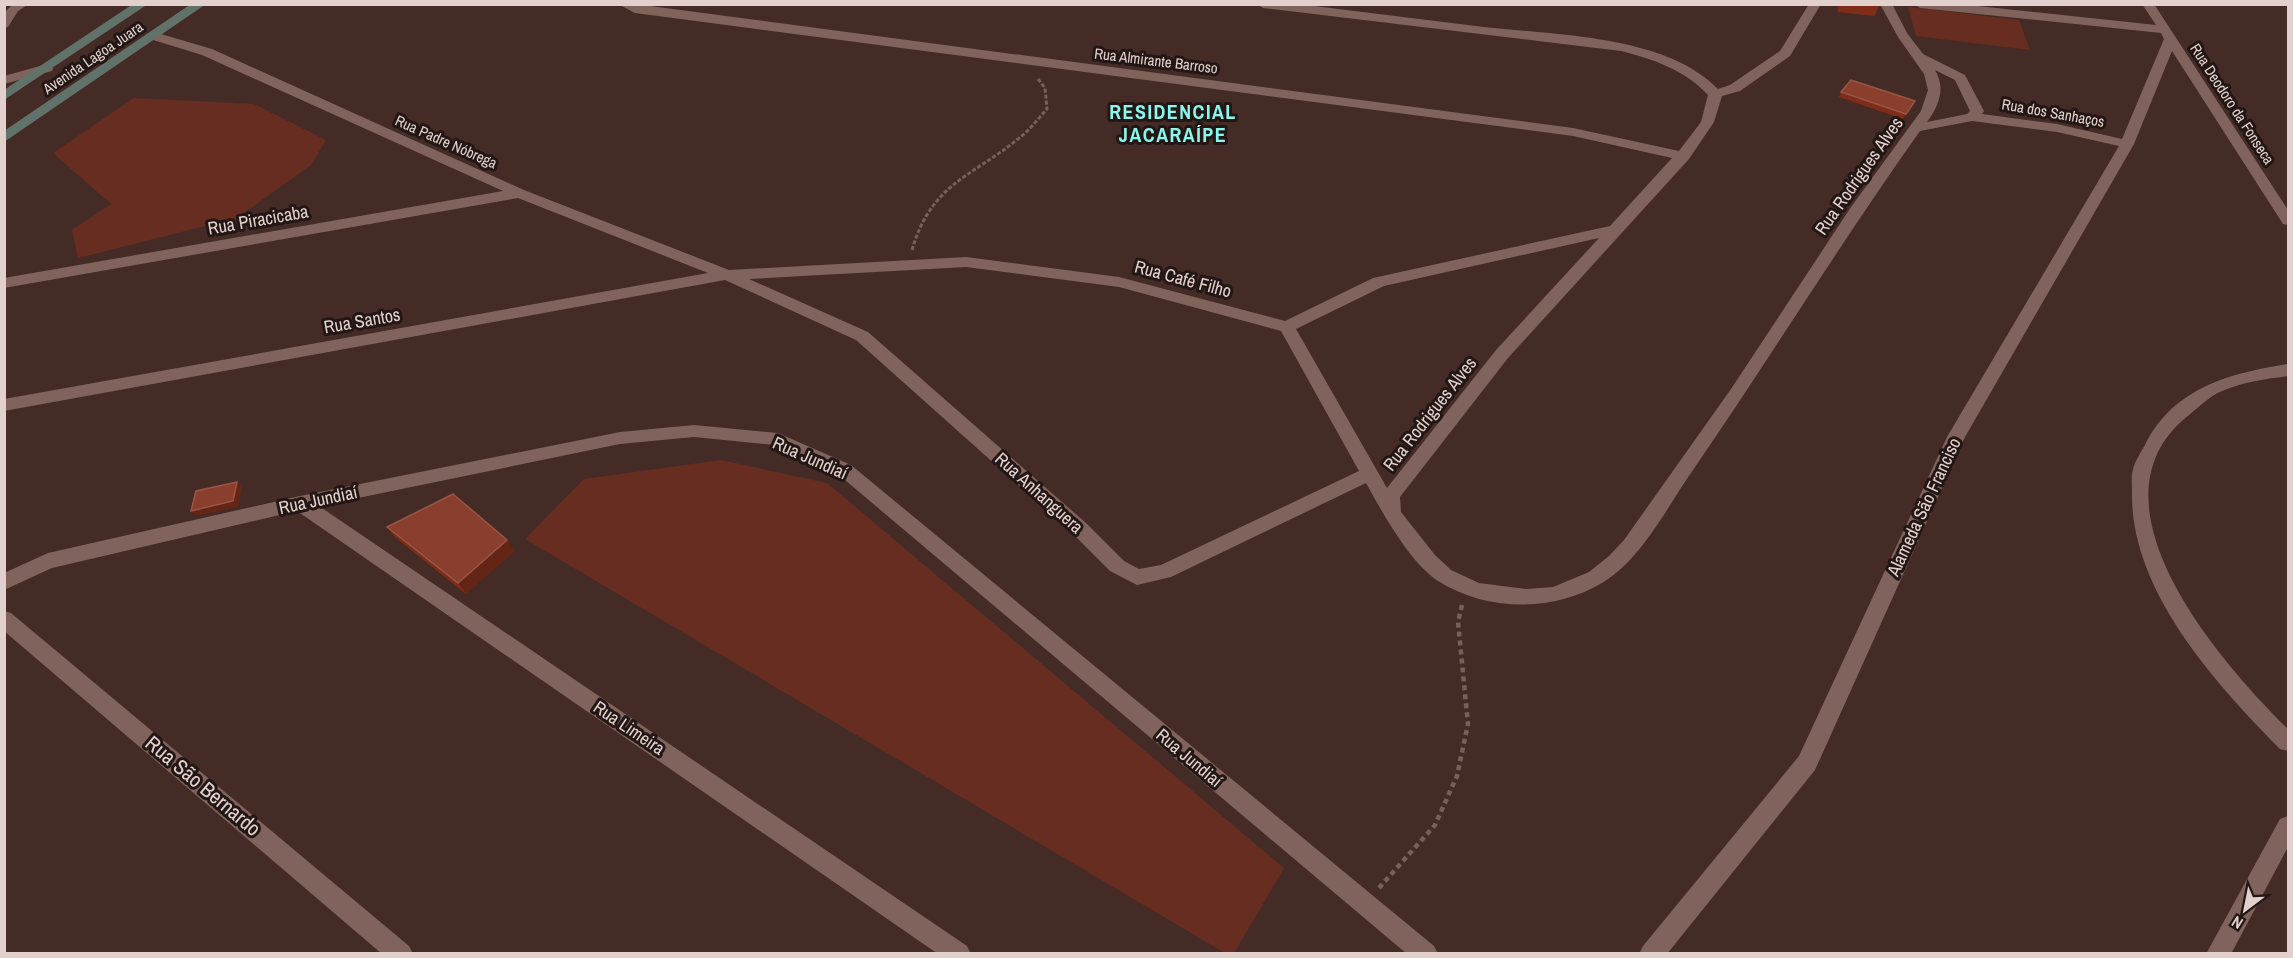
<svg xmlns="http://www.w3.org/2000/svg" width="2293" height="958" viewBox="0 0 2293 958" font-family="'Archivo Narrow',sans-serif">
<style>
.green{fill:#682d21}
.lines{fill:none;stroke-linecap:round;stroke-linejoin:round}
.path-far1{stroke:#77605c;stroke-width:3;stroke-dasharray:4 2;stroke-linecap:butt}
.path{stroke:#77605c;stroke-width:4.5;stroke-dasharray:5 4;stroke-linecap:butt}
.minor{fill:#7f635c;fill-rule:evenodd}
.secondary{fill:#61726a;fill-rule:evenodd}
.wall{fill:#7f2c19}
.shaded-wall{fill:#642416}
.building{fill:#8a3e2d;stroke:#985546;stroke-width:1.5}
.labels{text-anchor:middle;stroke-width:6;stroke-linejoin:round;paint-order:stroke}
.far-street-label{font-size:15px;fill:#e1d0cc;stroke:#231715}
.street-label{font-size:18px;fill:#e1d0cc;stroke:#231715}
.far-district-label{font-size:20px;font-weight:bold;letter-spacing:1.5px;fill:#8bf6ec;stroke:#231715}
.near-street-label{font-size:21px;fill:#e1d0cc;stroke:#231715}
</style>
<rect width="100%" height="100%" fill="#452b26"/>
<!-- green -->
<g class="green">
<polygon points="1908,7 2019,20 2030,50 1916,36"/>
<polygon points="134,98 254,104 326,140 311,165 237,218 78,258 72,230 111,204 53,153"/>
<polygon points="721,460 827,483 1284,868 1234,953 1225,953 525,539 584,479"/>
</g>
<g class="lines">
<!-- path-far1 -->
<path class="path-far1" d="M912,250C931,184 971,177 1018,139C1029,131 1038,119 1047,109L1045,88L1038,79"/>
<!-- path -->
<polyline class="path" points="1379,888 1435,825 1457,776 1468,724 1458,622 1462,605"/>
<!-- minor -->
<g class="minor">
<polygon points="13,4 29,4 18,11 8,27 4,28 4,13"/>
<path d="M618,4H635L1573,128L1679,151L1701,122L1708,95C1685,70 1653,59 1621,51L1263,8L1257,4H1298C1360,12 1422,19 1484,27C1555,35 1666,35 1718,89L1730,85L1780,51L1809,4H1821L1790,56L1740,91L1722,96L1714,122L1689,159L1508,358L1400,497L1401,512L1435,555L1451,570L1479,583L1527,589L1553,587L1589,572L1609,556L1624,540L1731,389L1851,207L1921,111L1928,90L1924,74L1898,37L1880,4H1892L1907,33L1923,54L1965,75L1984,111L1982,114L2057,124L2122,139L2164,39L2161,33L1920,8L1914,4H1959L2156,25L2142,4H2154L2288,210V225L2283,224L2172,51L2134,144L1965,437L1815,770L1667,954H1639L1643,946L1799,756L1947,437L2119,146L2057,132L1972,121L1920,131C1841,242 1770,358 1693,470C1667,507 1642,559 1602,583C1553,612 1487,612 1438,581C1410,563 1382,512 1366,483L1171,577L1137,585L1110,571L1072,533L856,340L725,280L4,411V399L708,273L518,198L4,288V278L503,191L202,55L150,39L148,36L154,32L212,49L524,190L729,270L966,257L1119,277L1285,321L1373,278L1610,226L1672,158L1573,136L635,13ZM1935,70L1955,80L1970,111L1967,114L1927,122C1939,106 1946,88 1935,70ZM1599,238L1496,350L1387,488L1296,329L1384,286ZM966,267L1119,287L1281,331L1359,471L1161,565L1139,569L1124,561L1086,523L868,332L749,279Z"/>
<polygon points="47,64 53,68 52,71 4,84 4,76"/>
<path d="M2288,364V376C2266,379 2243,382 2222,391C2210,396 2200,406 2189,415C2079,501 2220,662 2288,729V751L2280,749C2215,683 2130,590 2132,492C2132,485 2131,476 2133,469C2135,461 2141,452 2145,445C2173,388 2230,373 2288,364Z"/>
<polygon points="694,425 778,433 851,465 1434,946 1438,954 1407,954 839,475 775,445 694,437 620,444 319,506 967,946 971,954 938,954 297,511 52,568 4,590 4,573 48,553 300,496 620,432"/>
<polygon points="4,611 11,613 409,946 413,954 382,954 4,631"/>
<polygon points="2288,816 2288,847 2231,954 2206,954 2280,819"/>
</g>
<!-- secondary -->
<g class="secondary">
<polygon points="133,4 148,4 4,100 4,90"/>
<polygon points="191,4 206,4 4,142 4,131"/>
</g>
</g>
<!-- wall -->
<g class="wall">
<polygon points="1837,4 1879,4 1879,5 1875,16 1838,12"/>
<polygon points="1841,92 1915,101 1903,119 1839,97"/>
<polygon points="387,527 507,540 514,551 466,594 395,537"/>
</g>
<!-- shaded-wall -->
<g class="shaded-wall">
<polygon points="237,482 242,487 238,507 196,516 191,511"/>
<polygon points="507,540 514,551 466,594 458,583"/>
</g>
<!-- building -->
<g class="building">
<polygon points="1851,80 1915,101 1906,114 1841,92"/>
<polygon points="237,482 233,501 191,511 196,491"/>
<polygon points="453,494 507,540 458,583 387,527"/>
</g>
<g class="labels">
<!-- far-street labels -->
<g class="far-street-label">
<text transform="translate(93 58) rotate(-34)" y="5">Avenida Lagoa Juara</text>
<text transform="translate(1156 61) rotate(7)" y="5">Rua Almirante Barroso</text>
<text transform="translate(2232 104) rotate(57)" y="5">Rua Deodoro da Fonseca</text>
<text transform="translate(2053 113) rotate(10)" y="5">Rua dos Sanhaços</text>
<text transform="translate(446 142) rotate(24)" y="5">Rua Padre Nóbrega</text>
</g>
<!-- street labels -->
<g class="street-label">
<text transform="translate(1859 176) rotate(-55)" y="6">Rua Rodrigues Alves</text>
<text transform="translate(258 220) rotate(-10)" y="6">Rua Piracicaba</text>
<text transform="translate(1183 279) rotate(15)" y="6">Rua Café Filho</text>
<text transform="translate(362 321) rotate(-10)" y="6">Rua Santos</text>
<text transform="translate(1430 414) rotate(-52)" y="6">Rua Rodrigues Alves</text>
<text transform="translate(810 458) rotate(24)" y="6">Rua Jundiaí</text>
<text transform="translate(1039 493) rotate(42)" y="6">Rua Anhanguera</text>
<text transform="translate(318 500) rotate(-12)" y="6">Rua Jundiaí</text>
<text transform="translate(1924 507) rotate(-65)" y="6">Alameda São Franciso</text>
<text transform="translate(629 728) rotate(34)" y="6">Rua Limeira</text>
<text transform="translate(1189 758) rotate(40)" y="6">Rua Jundiaí</text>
</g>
<!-- far-district labels -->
<g class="far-district-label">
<text x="1173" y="119">RESIDENCIAL<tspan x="1173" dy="23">JACARAÍPE</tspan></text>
</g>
<!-- near-street labels -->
<g class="near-street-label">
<text transform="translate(203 786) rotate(40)" y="7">Rua São Bernardo</text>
</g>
</g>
<!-- border -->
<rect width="2293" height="958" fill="none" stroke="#e1d0cc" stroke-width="12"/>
<!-- north arrow -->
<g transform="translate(2245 910) rotate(212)" stroke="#231715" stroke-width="4.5" paint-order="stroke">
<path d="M0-4.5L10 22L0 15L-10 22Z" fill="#e1d0cc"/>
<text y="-9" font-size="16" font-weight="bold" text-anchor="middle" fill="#e1d0cc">N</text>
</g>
</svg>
